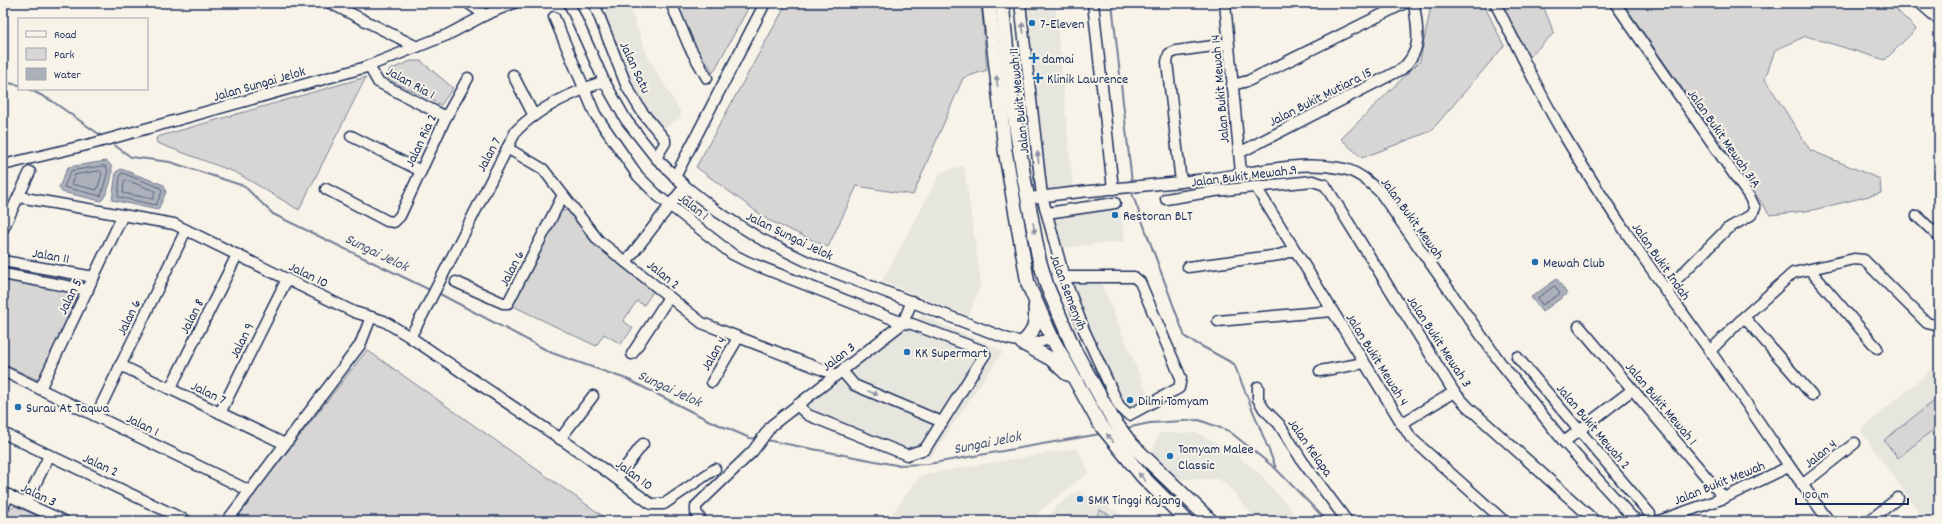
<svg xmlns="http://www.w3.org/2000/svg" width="1942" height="524" viewBox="0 0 1942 524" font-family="Dekko,sans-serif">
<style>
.built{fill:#e6e5de}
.green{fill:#d7d6d4;stroke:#798299}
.water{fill:#acb0b9;stroke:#727c95}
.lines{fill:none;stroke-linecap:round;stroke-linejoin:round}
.shore{stroke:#556382;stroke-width:1}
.stream{stroke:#727c95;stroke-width:2}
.minor-casing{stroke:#1b2f5e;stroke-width:13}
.major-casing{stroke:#1b2f5e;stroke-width:16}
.minor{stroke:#f7f3e8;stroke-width:10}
.major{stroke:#f7f3e8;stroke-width:13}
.oneway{fill:#8991a3}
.poi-dot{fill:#1f6fb2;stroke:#f7f3e8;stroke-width:1.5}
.labels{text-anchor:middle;stroke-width:4;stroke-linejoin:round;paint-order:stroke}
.poi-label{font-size:14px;fill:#1b2f5e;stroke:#f7f3e8;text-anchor:start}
.street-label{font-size:14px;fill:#1b2f5e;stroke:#f7f3e8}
.water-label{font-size:15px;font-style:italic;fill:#465679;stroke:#f7f3e8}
</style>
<rect width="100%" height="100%" fill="#f7f3e8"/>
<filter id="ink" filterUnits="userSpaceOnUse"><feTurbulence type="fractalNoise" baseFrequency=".025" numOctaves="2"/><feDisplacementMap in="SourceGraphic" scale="8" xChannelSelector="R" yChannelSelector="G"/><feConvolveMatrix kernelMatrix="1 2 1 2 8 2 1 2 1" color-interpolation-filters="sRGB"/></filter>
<g filter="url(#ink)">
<!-- built -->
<g class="built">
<polygon points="597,3 628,3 649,59 681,113 680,117 661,131 629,85"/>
<polygon points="1023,3 1055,3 1073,189 1045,192"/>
<polygon points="964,166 981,283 969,316 882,281 941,172"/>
<polygon points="1115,205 1118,208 1121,214 1125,241 1059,248 1050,216"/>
<polygon points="1068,279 1100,280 1150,400 1128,412 1120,405"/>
<polygon points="922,315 1003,351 931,457 908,460 792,416"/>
<polygon points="1939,363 1939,521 1925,521 1860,430"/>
<polygon points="1159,433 1197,433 1231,451 1259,473 1301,521 1258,521 1226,484 1218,479 1178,479 1151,455"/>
<polygon points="1077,448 1089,472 1040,511 1032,521 887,521 921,475"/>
<polygon points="1078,491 1134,521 1047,521 1055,507"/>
</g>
<!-- green -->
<g class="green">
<polygon points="675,3 751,3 713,73 709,65 703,65"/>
<polygon points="787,3 981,3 987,70 963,78 913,195 857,186 828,247 768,220 696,167"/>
<polygon points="1427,3 1483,3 1504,46 1431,131 1362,158 1341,139 1420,61 1430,11"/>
<polygon points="1500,3 1542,3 1554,33 1529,57"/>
<polygon points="1623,3 1890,3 1916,29 1885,60 1806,36 1775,50 1765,79 1810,150 1880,179 1881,193 1813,210 1770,215"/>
<polygon points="411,61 421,61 453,88 441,105 388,79 389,70"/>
<polygon points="366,77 299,210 237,173 157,143 156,140 157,137"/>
<polygon points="568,210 596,243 654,290 644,305 637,301 623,321 633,328 621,344 604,334 596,346 513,306 561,211"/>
<polygon points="3,277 81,291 38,380 3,364"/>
<polygon points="367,350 610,521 233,521"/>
<polygon points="1938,398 1939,425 1898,458 1884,440"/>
<polygon points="15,506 50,521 3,521 9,510"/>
<polygon points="1100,510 1121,521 1093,521"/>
</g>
<!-- water -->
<g class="water">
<path d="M106,161C109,163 112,165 112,169C113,177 107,196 101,201L62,192L59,187L68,167Z"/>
<polygon points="121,169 164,185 166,192 158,210 112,200 116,172"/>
<polygon points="1557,279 1567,294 1542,312 1531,297"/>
</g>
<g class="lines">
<!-- shore -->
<g class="shore">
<polygon points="105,166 108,170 101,196 64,187 71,171"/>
<polygon points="100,171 102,174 97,190 71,184 75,175"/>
<polygon points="122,173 161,188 162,192 156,205 118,197 120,176"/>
<polygon points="126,180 155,191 153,199 123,193 124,182"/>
<polygon points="1555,286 1560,294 1542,305 1538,298"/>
</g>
<!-- stream -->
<g class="stream">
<polyline points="1112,3 1132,183"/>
<polyline points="3,82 19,85"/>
<polyline points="29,89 52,101 103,137"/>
<polyline points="110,142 131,157 170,162 244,186 273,214 432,291"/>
<polyline points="1132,189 1133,196 1185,337 1234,364 1276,468"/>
<polyline points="438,293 552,353 629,380 710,421 750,438 757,439"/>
<polyline points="1126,428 1150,423 1199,420 1229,431 1276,469 1327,521"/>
<polyline points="766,440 896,465 928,464 1100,434"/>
</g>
<!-- minor casing -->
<g class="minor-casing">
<g id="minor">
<polyline points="330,3 417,47"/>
<polyline points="468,3 485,15"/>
<polyline points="569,3 604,81 626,120 656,158 685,186 718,212 759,238 808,262 1008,339 1033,344 1052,338"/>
<polyline points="594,3 627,87 642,112 665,140 665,143 656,158"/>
<polyline points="671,3 689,46 707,78"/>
<polyline points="1020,3 1042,196 1064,277 1084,330 1119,406 1129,415 1179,388 1181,378 1140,282 1134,277 1064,277"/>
<polyline points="1093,3 1113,189"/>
<polyline points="1225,3 1241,173"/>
<path d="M1495,3C1519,49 1540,96 1567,140C1611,214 1660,282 1710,351C1750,407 1787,466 1829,521"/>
<polyline points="1615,3 1749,196 1755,208 1751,215 1727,229 1665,291"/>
<polyline points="1920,3 1939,20"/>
<polyline points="554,17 595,114 638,176 658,196 732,254 748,262 903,323 912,324 983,351 985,354 925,449 907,455 808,415 797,405"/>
<polyline points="369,66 378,82 446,117"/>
<polyline points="513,75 534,116"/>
<polyline points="1232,85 1248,81 1405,3"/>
<polyline points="351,136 421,171"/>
<polyline points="507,148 543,169 598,240 702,323 836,375"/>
<path d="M1239,153L1402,69C1424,48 1417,31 1414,3"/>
<polyline points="3,165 95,143 363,68 447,35 485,15 514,3"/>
<polyline points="675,177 765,3"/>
<polyline points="1181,182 1167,62 1169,54 1176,51 1228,44"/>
<polyline points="1256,187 1411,438 1504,521"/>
<polyline points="326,189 387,221 394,222 400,216 446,117 468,78"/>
<polyline points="19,197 174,224 354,312 384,321 410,337 580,452 651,504 664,504 715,469"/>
<path d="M1029,198C1088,190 1148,186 1207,179C1250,174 1296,160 1339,168C1356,170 1368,181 1380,192L1500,362L1564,442L1631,516L1638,521"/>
<polyline points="1166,199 1215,191 1313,181 1325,185 1454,392 1468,407 1595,521"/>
<polyline points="1047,213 1115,203"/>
<polyline points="1917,216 1939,237"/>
<polyline points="3,229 30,172"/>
<polyline points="3,261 94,277"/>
<polyline points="626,262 685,186"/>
<polyline points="1188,267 1279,255 1294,250"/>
<polyline points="1810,270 1877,348"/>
<polyline points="3,274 88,290"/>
<polyline points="456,282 503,303 508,303 563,195"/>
<polyline points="1744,317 1812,395"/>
<polyline points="1218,321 1332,311"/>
<polyline points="1579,326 1724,498"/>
<path d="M410,337L423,314L516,131C539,107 573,93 604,81"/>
<polyline points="1710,351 1744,317 1793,273 1854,259 1864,260 1927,323 1939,326"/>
<polyline points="632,354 669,297"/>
<polyline points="1517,357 1650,514"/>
<polyline points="120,365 285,444"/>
<polyline points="3,371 250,491"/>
<polyline points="842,371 854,385 942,422"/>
<polyline points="1320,371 1364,363"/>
<polyline points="712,382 738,338"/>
<polyline points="1258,387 1258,399 1264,409 1279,424 1303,462 1347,521"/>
<polyline points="40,389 123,215"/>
<polyline points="170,389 237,255"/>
<polyline points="220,413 287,279"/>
<polyline points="96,416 186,230"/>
<polyline points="1401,424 1454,392"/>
<polyline points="3,433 187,521"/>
<polyline points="560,439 593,396"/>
<polyline points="1564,442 1632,390"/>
<polyline points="617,478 643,444"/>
<polyline points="1802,485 1855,443"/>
<polyline points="3,493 64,521"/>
<polyline points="26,503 49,456"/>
<polyline points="3,507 9,495"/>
<polyline points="227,521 360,345 371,317"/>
<polyline points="701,521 696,512 696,506 753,451 772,425 903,323 912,301"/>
<polyline points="1659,521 1724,498 1788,467"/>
<polyline points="1869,521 1898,498"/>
</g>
</g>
<!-- major casing -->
<g class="major-casing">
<g id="major">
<polyline points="989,3 1005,150 1028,284 1052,338 1099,423 1142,476 1187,521"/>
<polyline points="1002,3 1012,102 1024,178 1039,259 1047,286 1074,349 1112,418 1131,444 1211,521"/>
<path d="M1035,307C1037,323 1034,333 1022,343L1051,359L1067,374"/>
</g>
</g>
<!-- minor -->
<use href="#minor" class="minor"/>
<!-- major -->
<use href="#major" class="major"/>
</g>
<!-- one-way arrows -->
<defs><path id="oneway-solid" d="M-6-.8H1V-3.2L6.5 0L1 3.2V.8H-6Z"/></defs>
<g class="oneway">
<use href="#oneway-solid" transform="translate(1023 28) rotate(-97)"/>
<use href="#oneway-solid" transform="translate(997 81) rotate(-96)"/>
<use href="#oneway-solid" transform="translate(1038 157) rotate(-96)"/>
<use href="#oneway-solid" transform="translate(1034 228) rotate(81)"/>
<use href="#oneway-solid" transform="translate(873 393) rotate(23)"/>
<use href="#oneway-solid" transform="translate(1110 438) rotate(-128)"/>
<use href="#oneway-solid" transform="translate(1142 477) rotate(-132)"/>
</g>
</g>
<!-- markers -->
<g class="poi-dot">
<circle cx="1032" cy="23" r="4"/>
<path d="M1032 52h4v4h4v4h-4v4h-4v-4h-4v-4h4z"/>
<path d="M1036 72h4v4h4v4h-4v4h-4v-4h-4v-4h4z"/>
<circle cx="1115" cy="215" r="4"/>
<circle cx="1535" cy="262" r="4"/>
<circle cx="907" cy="352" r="4"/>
<circle cx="1130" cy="400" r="4"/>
<circle cx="18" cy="407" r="4"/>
<circle cx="1170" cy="456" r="4"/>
<circle cx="1080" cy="499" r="4"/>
</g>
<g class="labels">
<!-- poi labels -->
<g class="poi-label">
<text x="1040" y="28">7-Eleven</text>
<text x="1042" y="63">damai</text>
<text x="1047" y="83">Klinik Lawrence</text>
<text x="1123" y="220">Restoran BLT</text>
<text x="1543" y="267">Mewah Club</text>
<text x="915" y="357">KK Supermart</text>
<text x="1138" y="405">Dilmi Tomyam</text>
<text x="26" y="412">Surau At Taqwa</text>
<text x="1178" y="453">Tomyam Malee<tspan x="1178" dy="16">Classic</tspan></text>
<text x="1088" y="504">SMK Tinggi Kajang</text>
</g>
<!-- street labels -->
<g class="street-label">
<text transform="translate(636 67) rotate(65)" y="5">Jalan Satu</text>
<text transform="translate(411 82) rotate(29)" y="5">Jalan Ria 1</text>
<text transform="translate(259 83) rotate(-16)" y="5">Jalan Sungai Jelok</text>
<text transform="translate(1219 89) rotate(-95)" y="5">Jalan Bukit Mewah 14</text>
<text transform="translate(1320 96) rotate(-27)" y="5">Jalan Bukit Mutiara 15</text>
<text transform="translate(1018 101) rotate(-96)" y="5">Jalan Bukit Mewah 11</text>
<text transform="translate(1725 138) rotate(55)" y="5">Jalan Bukit Mewah 31A</text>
<text transform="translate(420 140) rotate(-65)" y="5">Jalan Ria 2</text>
<text transform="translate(488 154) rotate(-62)" y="5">Jalan 7</text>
<text transform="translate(1244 175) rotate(-7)" y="5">Jalan Bukit Mewah 9</text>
<text transform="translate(694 206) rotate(38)" y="5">Jalan 1</text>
<text transform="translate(1413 218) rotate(54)" y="5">Jalan Bukit Mewah</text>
<text transform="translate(790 235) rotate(26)" y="5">Jalan Sungai Jelok</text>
<text transform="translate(51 255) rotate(10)" y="5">Jalan 11</text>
<text transform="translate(1662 261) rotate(55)" y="5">Jalan Bukit Indah</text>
<text transform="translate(511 268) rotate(-63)" y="5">Jalan 6</text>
<text transform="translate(309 274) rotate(26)" y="5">Jalan 10</text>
<text transform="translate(664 274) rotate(39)" y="5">Jalan 2</text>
<text transform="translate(1069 292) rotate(69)" y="5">Jalan Semenyih</text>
<text transform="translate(69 296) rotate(-64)" y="5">Jalan 5</text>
<text transform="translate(191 316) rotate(-63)" y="5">Jalan 8</text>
<text transform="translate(128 317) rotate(-64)" y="5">Jalan 6</text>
<text transform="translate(241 340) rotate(-63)" y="5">Jalan 9</text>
<text transform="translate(1440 341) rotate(57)" y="5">Jalan Bukit Mewah 3</text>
<text transform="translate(713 353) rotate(-60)" y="5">Jalan 4</text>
<text transform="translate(838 356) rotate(-38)" y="5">Jalan 3</text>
<text transform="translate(1378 359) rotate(58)" y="5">Jalan Bukit Mewah 4</text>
<text transform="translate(209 392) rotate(26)" y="5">Jalan 7</text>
<text transform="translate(1662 403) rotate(50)" y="5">Jalan Bukit Mewah 1</text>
<text transform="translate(143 424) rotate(26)" y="5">Jalan 1</text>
<text transform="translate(1594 426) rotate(50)" y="5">Jalan Bukit Mewah 2</text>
<text transform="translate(1311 447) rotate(55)" y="5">Jalan Kelapa</text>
<text transform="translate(1820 453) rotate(-38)" y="5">Jalan 4</text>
<text transform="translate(101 464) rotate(25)" y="5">Jalan 2</text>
<text transform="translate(635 474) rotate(36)" y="5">Jalan 10</text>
<text transform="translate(1719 482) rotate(-22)" y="5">Jalan Bukit Mewah</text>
<text transform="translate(39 494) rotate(25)" y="5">Jalan 3</text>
</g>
<!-- water labels -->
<g class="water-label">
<text transform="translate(377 252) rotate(26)" y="5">Sungai Jelok</text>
<text transform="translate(670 388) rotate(25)" y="5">Sungai Jelok</text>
<text transform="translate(987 442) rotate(-11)" y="5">Sungai Jelok</text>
</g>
</g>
<!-- margin -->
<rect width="1942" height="524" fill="none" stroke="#f7f3e8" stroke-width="16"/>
<rect x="8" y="8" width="1926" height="508" fill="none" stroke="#1b2f5e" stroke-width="1.5" filter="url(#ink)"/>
<!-- legend -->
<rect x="18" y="18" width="130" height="72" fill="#f7f3e8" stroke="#9fa5b1"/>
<rect x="26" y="31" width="20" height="6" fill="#f7f3e8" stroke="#9fa5b1"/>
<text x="54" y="38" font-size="12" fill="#1b2f5e">Road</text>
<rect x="26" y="48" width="20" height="12" fill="#d7d6d4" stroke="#9fa5b1"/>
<text x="54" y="58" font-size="12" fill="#1b2f5e">Park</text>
<rect x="26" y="68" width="20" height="12" fill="#acb0b9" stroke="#9fa5b1"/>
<text x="54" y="78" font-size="12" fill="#1b2f5e">Water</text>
<!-- scale -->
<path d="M1796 498v6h112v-6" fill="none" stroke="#1b2f5e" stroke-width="2"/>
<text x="1802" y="498" font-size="12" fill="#1b2f5e" stroke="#f7f3e8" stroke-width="3" paint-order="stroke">100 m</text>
</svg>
